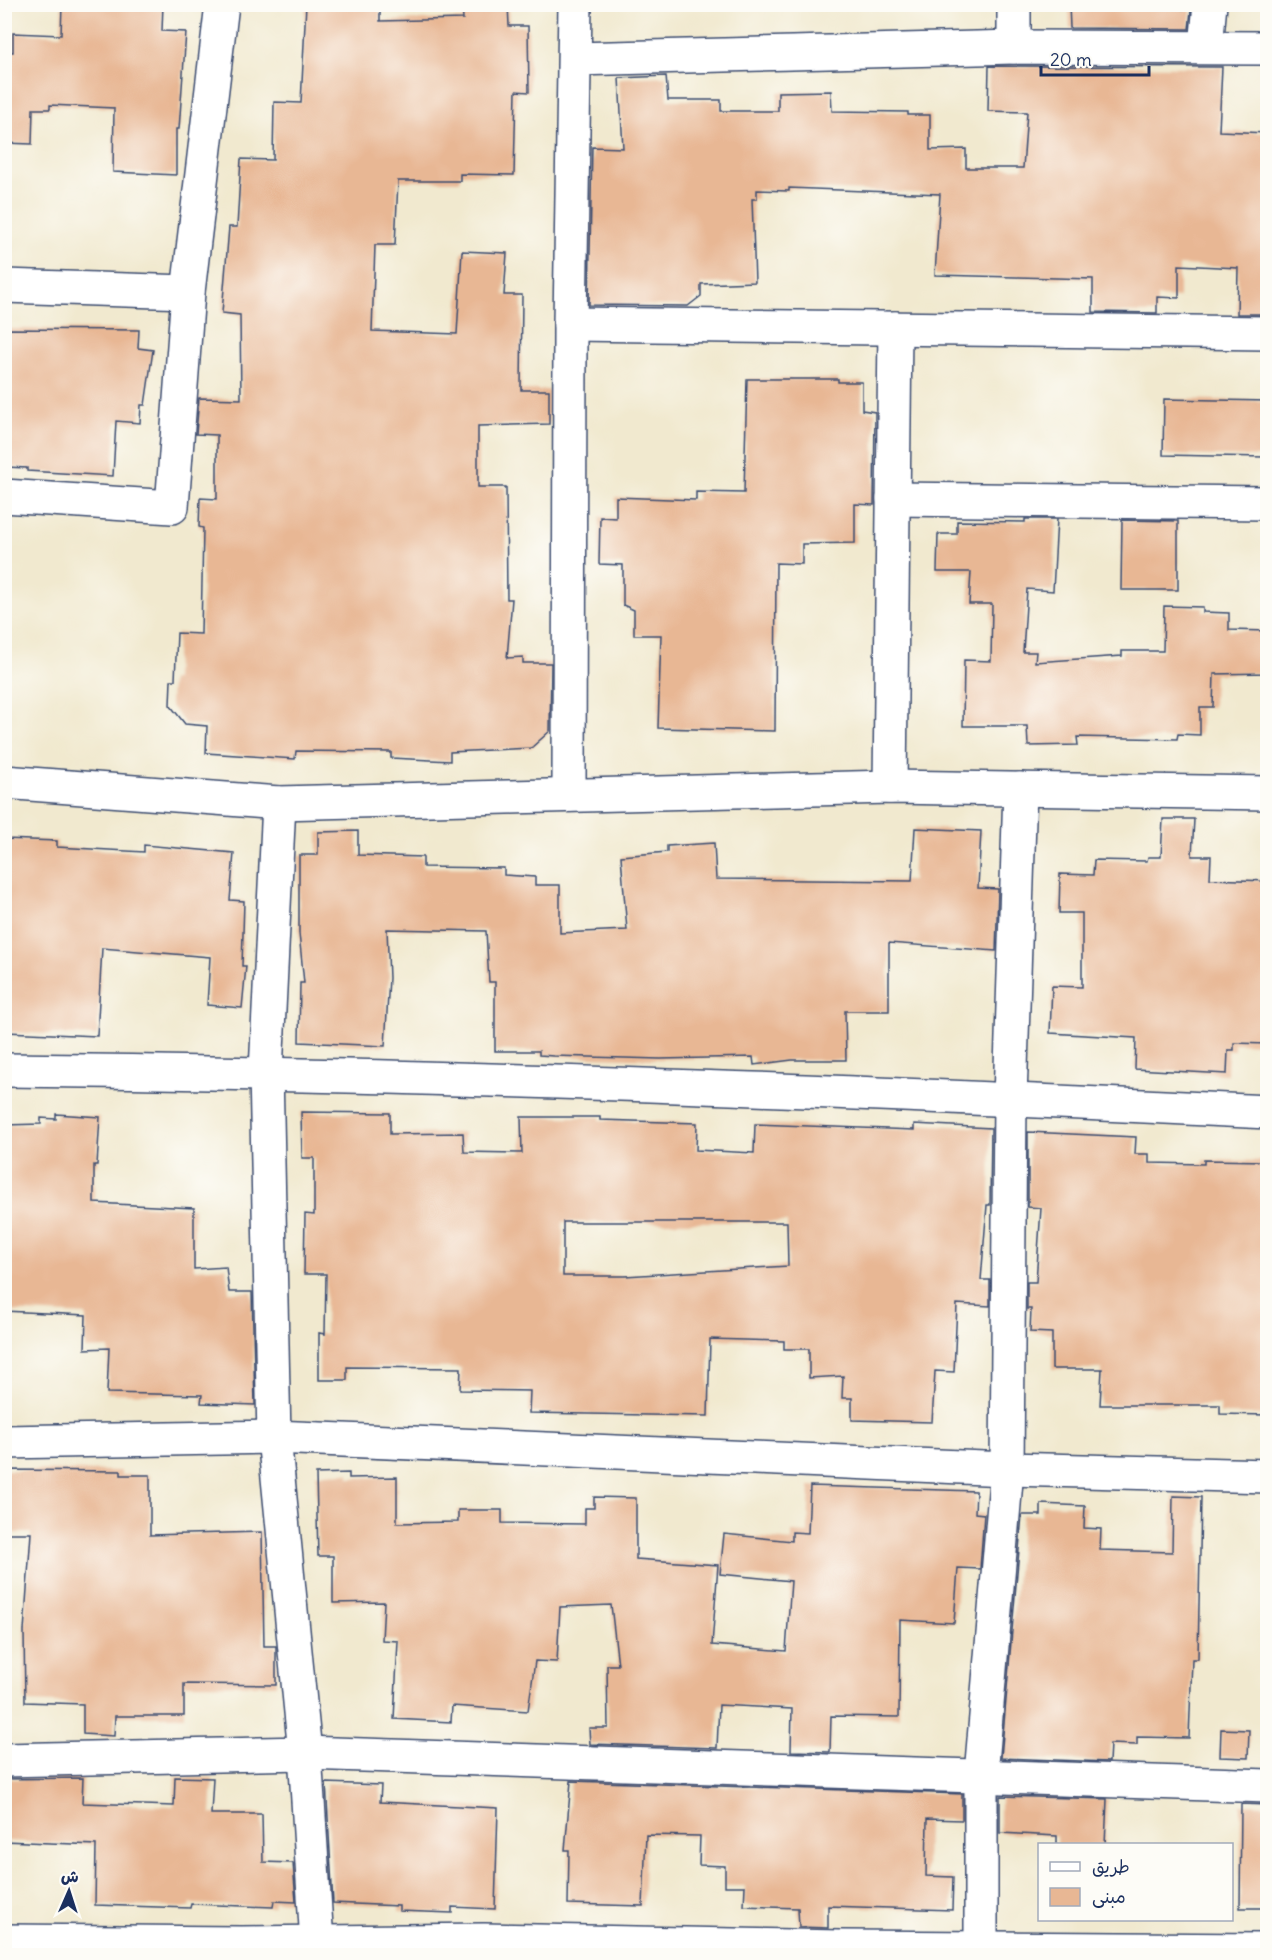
<svg xmlns="http://www.w3.org/2000/svg" width="1272" height="1960" viewBox="0 0 1272 1960" font-family="Delius,'Playpen Sans Arabic',sans-serif">
<style>
.building{fill:#e8b794;fill-rule:evenodd}
.lines{fill:none;stroke-linecap:round;stroke-linejoin:round}
.street-casing{stroke:#3b4b6f;stroke-width:36}
.street{stroke:#fff;stroke-width:33}
</style>
<rect width="100%" height="100%" fill="#fdfcf7"/>
<filter id="ink" filterUnits="userSpaceOnUse"><feTurbulence type="fractalNoise" baseFrequency=".0167" numOctaves="2"/><feDisplacementMap in="SourceGraphic" scale="12" xChannelSelector="R" yChannelSelector="G"/><feConvolveMatrix kernelMatrix="1 2 1 2 8 2 1 2 1" color-interpolation-filters="sRGB"/></filter>
<filter id="wash" filterUnits="userSpaceOnUse"><feTurbulence type="fractalNoise" baseFrequency=".008" numOctaves="4" result="noise"/><feDisplacementMap in="SourceGraphic" scale="24" xChannelSelector="R" yChannelSelector="G"/><feGaussianBlur stdDeviation="1.35" result="paint"/><feColorMatrix in="noise" values="0 0 0 0 0 0 0 0 0 0 0 0 0 0 0 0 0 1.4 0 .05"/><feComposite in="paint" operator="in"/></filter>
<g filter="url(#wash)">
<rect width="100%" height="100%" fill="#f1e9cf"/>
<g id="blocks">
<!-- building -->
<g class="building">
<polygon points="62,4 163,4 162,31 186,32 179,129 176,129 176,175 113,172 114,108 50,105 50,109 33,109 32,144 4,143 4,52 13,52 13,33 61,35"/>
<polygon points="306,4 380,4 380,21 463,19 462,4 508,4 509,26 528,26 529,92 516,91 514,175 460,174 460,181 398,181 395,245 375,245 372,331 457,334 462,251 507,253 504,295 522,295 521,390 549,390 549,424 478,426 478,487 506,487 507,599 512,599 507,658 523,657 523,663 551,663 550,731 531,748 450,752 450,761 391,758 391,752 296,751 295,759 206,753 207,726 185,724 170,705 171,680 175,680 177,633 201,634 203,528 199,527 200,498 217,499 217,435 196,434 199,398 241,399 240,315 222,313 229,227 237,227 241,159 273,160 274,102 301,103"/>
<polygon points="1069,4 1176,4 1177,9 1191,10 1189,29 1070,28"/>
<polygon points="989,66 1222,67 1219,131 1268,133 1268,314 1237,314 1238,268 1179,265 1179,298 1157,297 1157,313 1093,312 1093,279 935,275 940,194 789,188 789,191 757,190 757,199 752,199 755,282 701,284 701,296 688,306 589,305 592,147 623,148 619,78 666,76 668,100 721,100 721,111 778,111 778,92 831,91 832,111 908,112 908,115 930,115 930,150 966,149 966,168 1023,168 1027,112 988,111"/>
<polygon points="4,329 139,330 138,348 153,350 145,405 141,405 140,423 116,421 113,476 27,471 27,468 6,467"/>
<polygon points="747,379 838,379 838,382 862,382 862,410 875,412 874,505 855,504 855,543 802,544 802,564 776,563 775,731 658,728 661,635 634,635 634,610 623,605 623,565 599,564 600,517 616,518 616,497 696,500 696,492 744,493"/>
<polygon points="1164,399 1268,401 1268,433 1264,433 1265,457 1163,455"/>
<polygon points="1025,519 1057,519 1053,591 1027,589 1023,652 1036,652 1035,662 1122,656 1122,651 1163,651 1164,606 1203,607 1203,612 1229,613 1229,630 1268,631 1268,673 1214,674 1213,707 1200,707 1200,735 1178,734 1177,739 1077,737 1078,745 1028,746 1027,726 963,726 964,660 991,661 992,604 969,604 971,572 937,572 938,534 957,534 957,521 1025,522"/>
<polygon points="1122,520 1178,521 1178,590 1121,590"/>
<polygon points="1163,819 1194,819 1192,856 1211,856 1210,879 1268,881 1268,1044 1234,1043 1234,1050 1228,1050 1227,1074 1135,1069 1136,1038 1050,1033 1052,986 1082,987 1082,913 1059,913 1060,874 1093,875 1094,860 1147,861 1148,857 1161,857"/>
<polygon points="915,828 981,831 978,888 998,889 996,951 889,943 889,1011 845,1011 846,1060 792,1060 754,1065 753,1057 660,1059 554,1056 539,1055 539,1051 495,1051 495,982 489,982 486,931 387,929 389,978 385,1046 299,1042 300,983 304,983 299,933 299,855 318,855 318,832 358,831 358,855 423,857 423,867 504,868 504,875 535,877 535,885 560,885 560,933 627,930 621,856 667,852 667,846 714,843 716,879 912,881"/>
<polygon points="4,839 57,841 57,847 144,852 144,845 234,853 230,900 244,901 242,966 246,966 242,1008 207,1005 210,957 102,948 97,1036 6,1032 8,992 4,992"/>
<path d="M301,1112L390,1113V1134L463,1133L464,1152L522,1153L521,1117H600V1120L697,1123L696,1150L754,1153L755,1124L914,1130V1124L991,1128L990,1205H987L981,1280H990V1306L957,1304L954,1372L935,1371L932,1422L852,1420V1398H842L843,1376L809,1378V1349H784V1341L710,1339L708,1416L529,1413L530,1391L460,1390L461,1368L347,1367V1380H319V1333L325,1334L326,1274H304L305,1214L314,1215V1158H302ZM563,1222H787L788,1266L625,1276H563Z"/>
<polygon points="56,1114 100,1117 97,1165 94,1165 94,1203 194,1208 194,1269 226,1267 229,1292 252,1292 255,1405 201,1403 202,1395 107,1393 109,1348 85,1349 86,1315 4,1311 4,1125 41,1124 41,1118 56,1119"/>
<polygon points="1028,1132 1136,1137 1135,1154 1149,1154 1149,1163 1204,1164 1204,1160 1268,1161 1268,1415 1220,1414 1220,1405 1100,1405 1102,1369 1052,1369 1052,1333 1030,1332 1031,1309 1027,1309 1027,1282 1036,1282 1041,1208 1028,1207"/>
<polygon points="4,1470 121,1471 121,1475 150,1475 150,1535 262,1532 264,1646 276,1646 276,1685 184,1684 184,1716 115,1716 114,1736 83,1734 83,1704 25,1702 24,1631 31,1533 4,1533"/>
<polygon points="349,1473 349,1478 397,1477 397,1523 458,1522 458,1510 502,1510 502,1523 585,1524 585,1508 594,1508 594,1497 636,1498 636,1559 718,1565 712,1645 786,1651 791,1581 720,1574 724,1534 792,1541 792,1532 808,1533 810,1486 976,1491 975,1513 984,1514 980,1569 958,1568 954,1623 900,1620 899,1717 831,1716 830,1752 791,1751 792,1709 719,1705 717,1748 590,1744 589,1728 608,1728 607,1665 618,1665 611,1605 560,1607 557,1662 535,1661 528,1711 452,1706 451,1722 394,1719 398,1641 382,1640 384,1602 333,1603 333,1556 318,1556 316,1474"/>
<polygon points="1173,1496 1201,1497 1198,1659 1192,1659 1189,1738 1137,1737 1137,1745 1110,1744 1109,1762 1001,1758 1022,1515 1041,1515 1041,1504 1085,1506 1084,1528 1101,1529 1100,1550 1172,1552"/>
<polygon points="1221,1729 1249,1730 1248,1758 1220,1757"/>
<polygon points="175,1777 213,1778 211,1814 262,1814 263,1862 293,1863 296,1902 274,1901 273,1907 191,1904 190,1908 95,1905 96,1845 4,1841 4,1779 83,1778 82,1803 174,1806"/>
<polygon points="571,1781 962,1794 962,1820 927,1819 926,1876 953,1877 952,1910 828,1906 828,1928 799,1927 798,1908 744,1906 745,1886 725,1886 725,1866 699,1865 700,1836 646,1835 643,1906 568,1904 569,1850 565,1850"/>
<polygon points="326,1783 381,1785 380,1802 498,1808 495,1909 452,1907 452,1913 399,1911 399,1906 333,1903"/>
<polygon points="1000,1796 1107,1799 1105,1845 1057,1845 1057,1836 1000,1833"/>
<polygon points="1241,1804 1268,1805 1268,1908 1240,1908"/>
</g>
</g>
</g>
<g filter="url(#ink)">
<use href="#blocks" fill-opacity="0" stroke="#3b4b6f" stroke-width="1.5"/>
<g class="lines">
<!-- street casing -->
<g class="street-casing">
<g id="street">
<polyline points="1014,47 1014,4"/>
<polyline points="1206,47 1210,4"/>
<polyline points="575,59 1014,47 1268,48"/>
<polyline points="4,286 188,292"/>
<polyline points="570,324 1268,333"/>
<polyline points="4,496 172,507 188,292 222,4"/>
<polyline points="893,499 1268,503"/>
<polyline points="4,782 279,803 890,787 1268,793"/>
<polyline points="890,787 895,328"/>
<polyline points="569,795 570,324 575,4"/>
<polyline points="279,803 266,1072 274,1437 305,1753 317,1943"/>
<path d="M4,1070C426,1074 847,1091 1268,1112"/>
<polyline points="4,1442 274,1437 1007,1469 1268,1476"/>
<polyline points="4,1760 305,1753 1268,1786"/>
<polyline points="4,1941 241,1943 484,1940 840,1947 1268,1950"/>
<polyline points="981,1946 981,1775 1007,1469 1010,1099 1020,789"/>
</g>
</g>
<!-- street -->
<use href="#street" class="street"/>
</g>
</g>
<!-- margin -->
<rect width="1272" height="1960" fill="none" stroke="#fdfcf7" stroke-width="24"/>
<!-- legend -->
<rect x="1038" y="1843" width="195" height="78" fill="#fdfcf7" stroke="#a3aaba" stroke-width="1.5"/>
<rect x="1050" y="1862" width="30" height="9" fill="#ffffff" stroke="#a3aaba" stroke-width="1.5"/>
<text x="1092" y="1873" font-size="18" fill="#1b2f5e">طريق</text>
<rect x="1050" y="1888" width="30" height="18" fill="#e8b794" stroke="#a3aaba" stroke-width="1.5"/>
<text x="1092" y="1903" font-size="18" fill="#1b2f5e">مبنى</text>
<!-- north arrow -->
<g transform="translate(69 1891) rotate(3)" stroke="#fdfcf7" stroke-width="4.5" paint-order="stroke">
<path d="M0-4.5L10 22L0 15L-10 22Z" fill="#1b2f5e"/>
<text y="-9" font-size="16" font-weight="bold" text-anchor="middle" fill="#1b2f5e">ش</text>
</g>
<!-- scale -->
<path d="M1041 66v9h108v-9" fill="none" stroke="#1b2f5e" stroke-width="3"/>
<text x="1050" y="66" font-size="18" fill="#1b2f5e" stroke="#fdfcf7" stroke-width="4.5" paint-order="stroke">20 m</text>
</svg>
